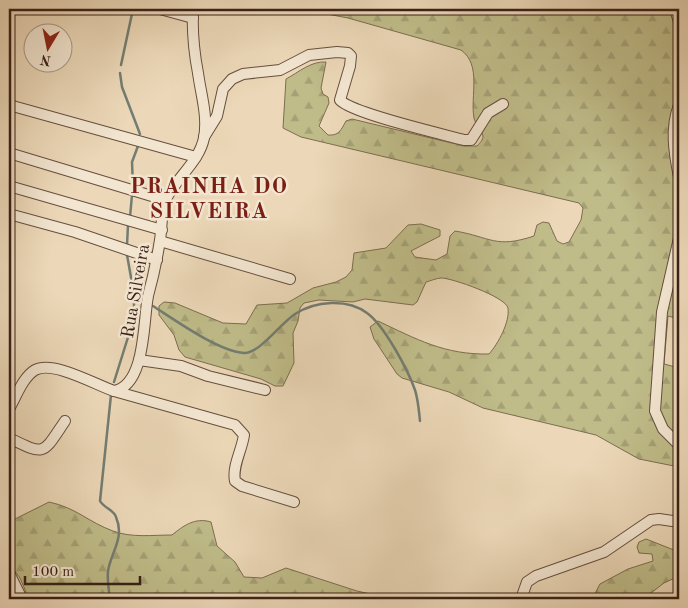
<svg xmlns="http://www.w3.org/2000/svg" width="688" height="608" viewBox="0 0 688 608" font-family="'Old Standard TT',serif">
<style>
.forest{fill:url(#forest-firs);stroke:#7c6e50}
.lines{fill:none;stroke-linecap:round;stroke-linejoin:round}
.stream{stroke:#737d72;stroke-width:2.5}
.minor-casing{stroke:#664f3f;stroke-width:12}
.minor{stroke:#f3e6d1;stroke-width:10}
.labels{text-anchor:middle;stroke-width:5;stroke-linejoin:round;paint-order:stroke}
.street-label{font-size:18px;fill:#392117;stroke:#f3e6d1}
.district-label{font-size:22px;font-weight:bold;letter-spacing:1px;fill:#7a1f14;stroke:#f3e6d1}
</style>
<defs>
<pattern id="forest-firs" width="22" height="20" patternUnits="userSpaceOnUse" patternTransform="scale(1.25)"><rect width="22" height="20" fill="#bfbc89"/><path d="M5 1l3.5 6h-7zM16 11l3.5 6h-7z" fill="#a5a176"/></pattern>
</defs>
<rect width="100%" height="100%" fill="#ecd8b8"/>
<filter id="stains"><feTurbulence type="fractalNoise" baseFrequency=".004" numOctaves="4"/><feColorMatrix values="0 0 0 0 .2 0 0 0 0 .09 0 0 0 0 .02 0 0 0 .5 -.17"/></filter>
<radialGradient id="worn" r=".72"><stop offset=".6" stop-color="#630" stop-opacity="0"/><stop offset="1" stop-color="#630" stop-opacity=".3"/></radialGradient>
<!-- forest -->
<g class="forest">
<path d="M301,9H679V319L668,316L664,364L679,368V467L639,459L596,435L483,408L449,392L402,378L397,374L374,339L370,327L378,321C416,339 445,355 489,354C498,344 510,322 508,308C506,297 452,278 441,278C437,278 430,281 426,282L417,302L413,305L365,299L353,302L319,300L304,303L300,308L298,321L293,333L294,363L283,386H275L261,379L185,357L179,350L174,335L159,315V306L164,302L175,303L223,323L246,324L257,305L287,303L313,288L336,282L346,277L352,270L354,253L386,248L408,225L421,224L440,230V236L411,251L415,257L436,260L447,254L450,236L455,231C491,237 495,249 534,236L537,225L543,222L549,223L557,241L563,244L569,242L581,220L583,208L579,203L301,137L283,128L286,79C299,72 311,61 326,62L321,88L323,94L328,97L329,103L319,126L328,135C339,136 341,130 346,121L352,119L464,146H477C480,143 483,140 483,136C482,130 475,124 474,118C470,96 482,65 461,50L348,18Z"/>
<path d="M49,502C77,508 88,522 113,531C131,538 153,535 172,535C183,526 195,517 211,522L217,546L235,562L244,577L262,578L286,568L357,591L393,599H29L20,578L9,563V522Z"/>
<polygon points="646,539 679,552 679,576 664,583 643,599 592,599 600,584 628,569 653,561 652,554 639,553 637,547 639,542"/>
</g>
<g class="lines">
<!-- stream -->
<g class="stream">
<polyline points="121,65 133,9"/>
<polyline points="120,73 122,87 140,134"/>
<polyline points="133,187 132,162 138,146"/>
<polyline points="130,217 132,195"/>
<polyline points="127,245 128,225"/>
<polyline points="127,255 134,294"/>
<path d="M153,306C175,320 218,351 244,353C259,354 281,323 295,314C315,301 347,298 367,313C384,325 408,370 415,390C418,399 419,411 420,421"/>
<polyline points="114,382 134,318 134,302"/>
<path d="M110,599C109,591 107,580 108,571C111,552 125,538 116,517C114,510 104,508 100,501L111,395"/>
</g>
<!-- minor casing -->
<g class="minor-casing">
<g id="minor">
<polyline points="160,9 193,18"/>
<polyline points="675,9 679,22"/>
<polyline points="9,105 196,157"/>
<path d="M679,105C670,128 674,153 679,177"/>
<path d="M204,137L217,116L223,89L232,79L243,74L280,70L309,55L337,52L348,53L351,56L350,66L340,100C351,113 442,134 464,140H471L488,113L503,104"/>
<polyline points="9,153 165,200"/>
<polyline points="9,186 162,230"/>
<polyline points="9,214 75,232 157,260"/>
<polyline points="679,238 662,312 655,411 663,429 679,445"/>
<polyline points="160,241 290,279"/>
<polyline points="139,360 181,366 208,376 265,390"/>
<path d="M114,391L235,425L244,435C242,450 232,466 235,481L242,486L294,502"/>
<path d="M9,409C16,397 23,377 35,370C53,360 96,385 114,391C146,385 143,321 148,296C153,278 157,259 160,240C162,227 161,211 166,199C177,177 199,162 204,138C208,116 201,95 198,73C194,52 192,30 193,9"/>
<path d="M9,438C46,456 42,455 65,421"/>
<polyline points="9,573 22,599"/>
<polyline points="521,599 527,582 536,576 604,552 651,520 659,519 679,522"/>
</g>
</g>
<!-- minor -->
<use href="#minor" class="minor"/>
</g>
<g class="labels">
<!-- street labels -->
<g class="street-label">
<text transform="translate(135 291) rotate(-80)" y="6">Rua Silveira</text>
</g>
<!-- district labels -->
<g class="district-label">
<text x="209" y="193">PRAINHA DO<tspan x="209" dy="25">SILVEIRA</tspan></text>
</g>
</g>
<!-- margin -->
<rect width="688" height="608" fill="none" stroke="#ecd8b8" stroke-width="30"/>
<rect x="10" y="10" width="668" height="588" fill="none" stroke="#392117" stroke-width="2.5"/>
<rect x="15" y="15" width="658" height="578" fill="none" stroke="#392117"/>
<!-- north arrow -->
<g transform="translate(48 48) rotate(190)"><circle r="24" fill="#f3e6d1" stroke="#a99787"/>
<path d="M0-4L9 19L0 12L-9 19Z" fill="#8f2418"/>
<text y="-8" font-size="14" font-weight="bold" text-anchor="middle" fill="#392117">N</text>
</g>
<!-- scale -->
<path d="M25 576v8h115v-8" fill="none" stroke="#392117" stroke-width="2.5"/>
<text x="32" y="576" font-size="15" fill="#392117" stroke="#f3e6d1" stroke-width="4" paint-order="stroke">100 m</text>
<rect width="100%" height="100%" filter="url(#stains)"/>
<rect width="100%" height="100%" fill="url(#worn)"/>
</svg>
